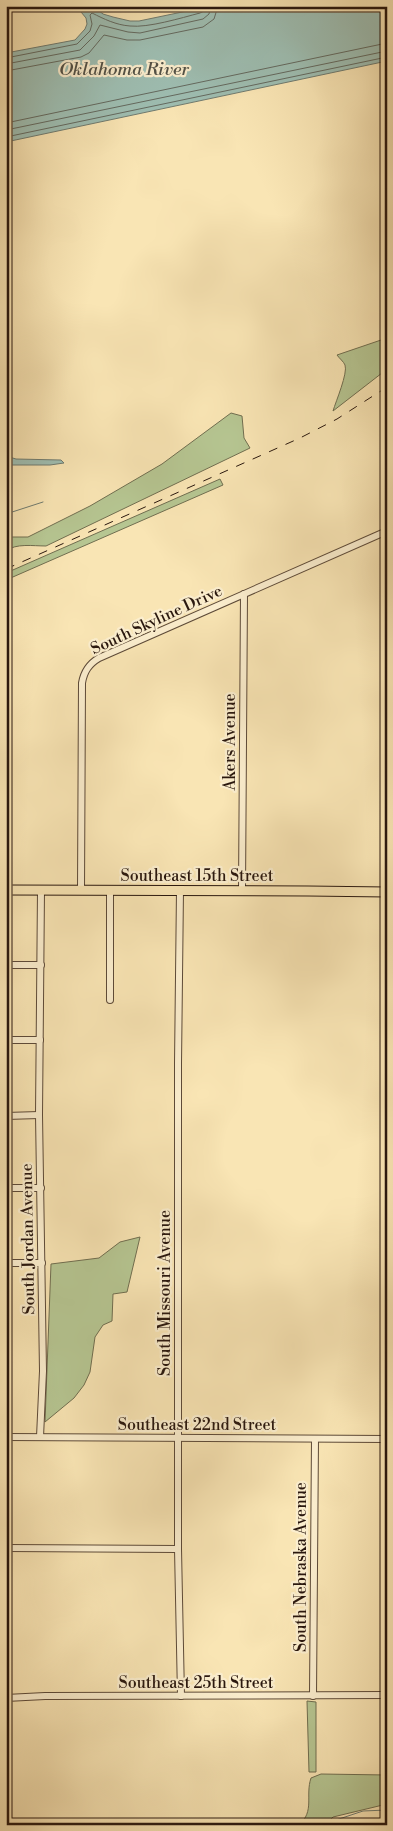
<svg xmlns="http://www.w3.org/2000/svg" width="393" height="1831" viewBox="0 0 393 1831" font-family="'Libre Bodoni',serif">
<style>
.green{fill:#b6c692;stroke:#706e50}
.water{fill:#9ebeb2;stroke:#6f7b70}
.lines{fill:none;stroke-linecap:round;stroke-linejoin:round}
.shore{stroke:#646a60;stroke-width:1}
.stream{stroke:#6f7b70;stroke-width:1}
.minor-casing{stroke:#5d4a38;stroke-width:8}
.major-casing{stroke:#29170e;stroke-width:11}
.minor{stroke:#fbeece;stroke-width:6}
.major{stroke:#f9e5b4;stroke-width:9}
.rail{stroke:#29170e;stroke-width:1;stroke-dasharray:9 9;stroke-linecap:butt}
.labels{text-anchor:middle;stroke-width:4.5;stroke-linejoin:round;paint-order:stroke}
.street-label{font-size:16px;fill:#29170e;stroke:#fbeece}
.water-label{font-size:18px;font-style:italic;fill:#525147;stroke:#fbeece}
</style>
<rect width="100%" height="100%" fill="#f9e5b4"/>
<filter id="stains"><feTurbulence type="fractalNoise" baseFrequency=".004" numOctaves="4"/><feColorMatrix values="0 0 0 0 .2 0 0 0 0 .09 0 0 0 0 .02 0 0 0 .5 -.17"/></filter>
<radialGradient id="worn" r=".72"><stop offset=".6" stop-color="#630" stop-opacity="0"/><stop offset="1" stop-color="#630" stop-opacity=".3"/></radialGradient>
<!-- green -->
<g class="green">
<path d="M387,335V363L382,373L333,411C336,401 348,373 345,365C344,362 339,358 337,355L384,339Z"/>
<path d="M231,413L242,416L244,438L250,448L46,546C33,546 16,543 6,551V537H28L90,506L162,464Z"/>
<polygon points="220,479 223,485 6,580 6,573"/>
<polygon points="140,1237 127,1292 113,1294 112,1321 103,1325 95,1337 90,1372 84,1385 74,1398 45,1422 51,1264 99,1258 120,1242"/>
<polygon points="307,1701 316,1702 316,1772 309,1772"/>
<path d="M321,1774L387,1775V1804L333,1817L325,1825H299C315,1811 305,1796 311,1778Z"/>
</g>
<!-- water -->
<g class="water">
<polygon points="76,6 93,6 103,14 113,17 130,21 139,21 211,6 387,6 387,61 6,142 6,53 75,40 85,29 87,24 86,18"/>
<polygon points="6,456 16,459 61,460 64,463 50,465 11,465 6,463"/>
</g>
<g class="lines">
<!-- shore -->
<g class="shore">
<path d="M6,58L77,44L90,31L92,24L90,15L92,13C104,19 116,25 130,26C148,28 181,18 200,13L204,11V6"/>
<polyline points="6,64 80,50 94,36 100,25 128,32 140,33 203,19 209,14 211,6"/>
<polyline points="6,71 81,57 89,53 104,35 127,40 140,40 203,27 214,19 218,6"/>
<polyline points="6,123 387,43"/>
<polyline points="6,130 387,51"/>
<polyline points="6,137 387,57"/>
</g>
<!-- stream -->
<g class="stream">
<polyline points="6,514 43,502"/>
<polyline points="330,1825 336,1820 363,1811 387,1810"/>
</g>
<!-- minor casing -->
<g class="minor-casing">
<g id="minor">
<path d="M81,890L82,683C84,671 89,664 99,658L387,531"/>
<polyline points="110,890 110,1000"/>
<polyline points="180,890 178,1064 178,1549 181,1696"/>
<polyline points="242,891 244,594"/>
<polyline points="6,965 41,965"/>
<polyline points="6,1040 40,1040"/>
<polyline points="6,1116 39,1115"/>
<polyline points="6,1188 41,1188"/>
<polyline points="6,1263 42,1263"/>
<polyline points="6,1437 387,1439"/>
<polyline points="40,1437 43,1371 39,1115 41,890"/>
<polyline points="6,1548 178,1549"/>
<polyline points="313,1696 315,1439"/>
<polyline points="6,1698 45,1696 387,1695"/>
</g>
</g>
<!-- major casing -->
<g class="major-casing">
<polyline id="major" points="6,890 308,891 387,892"/>
</g>
<!-- minor -->
<use href="#minor" class="minor"/>
<!-- major -->
<use href="#major" class="major"/>
<!-- rail -->
<polyline class="rail" points="6,569 300,438 337,419 387,387"/>
</g>
<g class="labels">
<!-- street labels -->
<g class="street-label">
<text transform="translate(156 619) rotate(-25)" y="6">South Skyline Drive</text>
<text transform="translate(229 742) rotate(-90)" y="6">Akers Avenue</text>
<text x="197" y="881">Southeast 15th Street</text>
<text transform="translate(27 1239) rotate(-91)" y="6">South Jordan Avenue</text>
<text transform="translate(164 1293) rotate(-90)" y="6">South Missouri Avenue</text>
<text x="197" y="1430">Southeast 22nd Street</text>
<text transform="translate(300 1567) rotate(-90)" y="6">South Nebraska Avenue</text>
<text x="196" y="1688">Southeast 25th Street</text>
</g>
<!-- water labels -->
<g class="water-label">
<text x="124" y="75">Oklahoma River</text>
</g>
</g>
<!-- margin -->
<rect width="393" height="1831" fill="none" stroke="#f9e5b4" stroke-width="25"/>
<rect x="8" y="8" width="378" height="1816" fill="none" stroke="#29170e" stroke-width="2.5"/>
<rect x="12" y="12" width="368" height="1806" fill="none" stroke="#29170e"/>
<rect width="100%" height="100%" filter="url(#stains)"/>
<rect width="100%" height="100%" fill="url(#worn)"/>
</svg>
